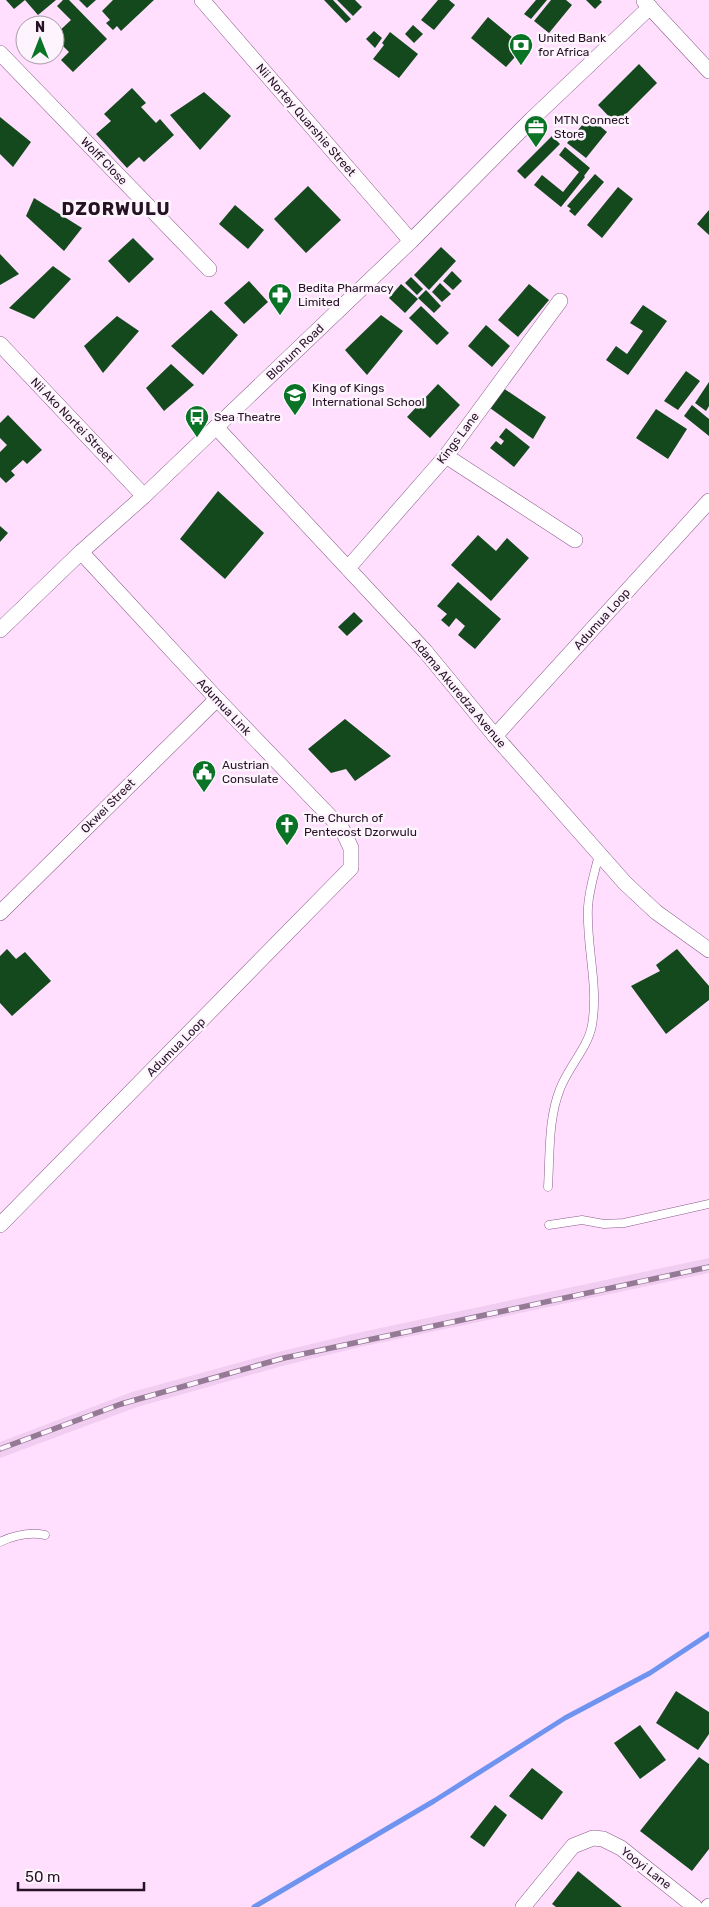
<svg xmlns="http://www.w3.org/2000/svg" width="709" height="1907" viewBox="0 0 709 1907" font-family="Rubik,sans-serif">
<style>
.built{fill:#f1cdf1}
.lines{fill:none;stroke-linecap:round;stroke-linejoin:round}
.stream{stroke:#6f94f0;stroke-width:5}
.building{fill:#14491d}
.service-casing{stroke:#8b5c8c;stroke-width:9}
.minor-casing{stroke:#8b5c8c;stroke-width:16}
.service{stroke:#fff;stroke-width:8}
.minor{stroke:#fff;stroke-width:15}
.rail-casing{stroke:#947a94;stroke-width:5.5}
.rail{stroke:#fef4fe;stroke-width:4;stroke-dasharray:11;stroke-linecap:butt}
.labels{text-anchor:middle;stroke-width:5;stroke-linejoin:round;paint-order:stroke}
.poi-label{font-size:12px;fill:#251225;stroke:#fef4fe;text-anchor:start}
.street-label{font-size:12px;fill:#251225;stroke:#fef4fe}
.district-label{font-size:18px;font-weight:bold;letter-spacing:1px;fill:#251225;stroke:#fef4fe}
</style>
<rect width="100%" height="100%" fill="#ffdefe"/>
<!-- built -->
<polygon class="built" points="709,1258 709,1273 360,1347 282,1366 137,1407 0,1458 0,1442 132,1392 278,1352 357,1333"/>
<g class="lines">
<!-- stream -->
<polyline class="stream" points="254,1907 434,1801 565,1718 650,1673 709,1634"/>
</g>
<!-- building -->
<g class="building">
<polygon points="6,0 25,0 14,9"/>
<polygon points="25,0 56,0 38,15"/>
<polygon points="63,0 69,0 107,39 73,72 61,60 69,52 55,38 55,35 71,20 57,6"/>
<polygon points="79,0 96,0 87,8"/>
<polygon points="113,0 154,0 121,31 117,26 113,30 106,23 110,20 102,11"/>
<polygon points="324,0 333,0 351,19 346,23"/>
<polygon points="337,0 355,0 362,7 353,16"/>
<polygon points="438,0 449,0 455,5 434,30 421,20"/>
<polygon points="536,0 547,0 531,19 524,14"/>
<polygon points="551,0 566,0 572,5 549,33 534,21"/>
<polygon points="586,0 600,0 602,2 595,9"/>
<polygon points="488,17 524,47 506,67 471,38"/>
<polygon points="413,25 423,34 414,43 405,34"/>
<polygon points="374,31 382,38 375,48 366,39"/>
<polygon points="390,32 418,54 399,78 373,59 384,45 382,43"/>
<polygon points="639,64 657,83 616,124 598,105"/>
<polygon points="132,88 146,103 141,107 156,123 160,119 174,135 144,162 139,157 127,168 96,134 111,121 104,114"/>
<polygon points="204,92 231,116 200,150 170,115"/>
<polygon points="0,117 31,142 13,167 0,154"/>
<polygon points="589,117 607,132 586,158 567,143"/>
<polygon points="552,136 560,144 525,179 517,171"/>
<polygon points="565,147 590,168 584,176 585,177 561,207 534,185 542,175 563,192 579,172 559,155"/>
<polygon points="595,174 604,182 575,216 569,211 571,209 567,206"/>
<polygon points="308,186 341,220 306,253 274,219"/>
<polygon points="618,187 633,199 602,238 587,225"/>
<polygon points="34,198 82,228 64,251 26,216"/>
<polygon points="235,205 264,230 248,249 219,224"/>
<polygon points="709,210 709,235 697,224"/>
<polygon points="133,238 154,259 129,283 108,261"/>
<polygon points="441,247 456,261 429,290 414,275"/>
<polygon points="0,254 19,274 0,285"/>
<polygon points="53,266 71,279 34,319 9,308"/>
<polygon points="452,271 462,281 453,290 443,281"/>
<polygon points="411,277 423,289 417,295 405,283"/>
<polygon points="249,281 268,302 244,324 224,303"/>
<polygon points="440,283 451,294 442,302 432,292"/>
<polygon points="401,284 418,299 405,313 389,298"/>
<polygon points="529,284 549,300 518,337 498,320"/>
<polygon points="426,290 441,306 434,313 418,298"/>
<polygon points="643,305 667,321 628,375 606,360 616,346 627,354 643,331 630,323"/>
<polygon points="421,306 449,333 437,345 409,318"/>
<polygon points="211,310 238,335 203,375 171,346"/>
<polygon points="381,315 403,331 367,375 345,350"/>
<polygon points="117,316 139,331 103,373 84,346"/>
<polygon points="486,325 510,346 492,367 468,346"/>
<polygon points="171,364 194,385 164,411 146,388"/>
<polygon points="686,371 700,381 678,410 664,401"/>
<polygon points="709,382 709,406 706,411 695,403"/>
<polygon points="438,384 460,405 430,438 407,417"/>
<polygon points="503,388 546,417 533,439 490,408"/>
<polygon points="692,405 709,419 709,436 684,416"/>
<polygon points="656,409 687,429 668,459 636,438"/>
<polygon points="8,415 42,450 27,464 23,460 11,471 15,475 6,483 0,477 0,452 7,445 0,438 0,423"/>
<polygon points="506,428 530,447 514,467 490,448 496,441 501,445 504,441 499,437"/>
<polygon points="218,491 264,533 225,579 180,539"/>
<polygon points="0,526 8,533 0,542"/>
<polygon points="478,535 496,551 507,538 529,558 491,601 451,565"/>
<polygon points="458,582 501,619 475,649 458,635 465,626 456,618 449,627 441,620 447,614 437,606"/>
<polygon points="354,612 363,621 347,636 338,627"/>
<polygon points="345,719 391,756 355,781 346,769 331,773 308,749"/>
<polygon points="7,949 16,959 25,952 51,981 12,1016 0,1003 0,956"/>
<polygon points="677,949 709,986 709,1000 666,1034 631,986 660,971 656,965"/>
<polygon points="676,1691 709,1712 709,1734 698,1750 656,1723"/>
<polygon points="640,1725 666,1760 640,1779 614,1743"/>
<polygon points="699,1757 709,1764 709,1849 692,1871 640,1831"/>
<polygon points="532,1768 563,1792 542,1820 509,1796"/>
<polygon points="495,1805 507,1815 484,1847 470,1837"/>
<polygon points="578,1871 622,1907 556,1907 552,1904"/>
</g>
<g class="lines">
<!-- service casing -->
<g class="service-casing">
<g id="service">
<path d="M548,1187C550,1155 548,1119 560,1089C568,1067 588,1048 592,1025C599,986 586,946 588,907C589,889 595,872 599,854"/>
<polyline points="549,1225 582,1220 604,1224 624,1223 709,1204"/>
<path d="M0,1542C13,1536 30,1532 45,1535"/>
</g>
</g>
<!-- minor casing -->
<g class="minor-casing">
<g id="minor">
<polyline points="202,0 411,241"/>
<polyline points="644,1 709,71"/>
<polyline points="0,53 209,269"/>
<polyline points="0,344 144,496"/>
<polyline points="216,427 425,651 495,736 625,883 656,912 709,950"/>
<polyline points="446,456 575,540"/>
<polyline points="348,568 446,456 560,301"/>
<polyline points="0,630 81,552 144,496 411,241 532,119 650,7"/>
<polyline points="495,736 709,501"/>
<polyline points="0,913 217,699"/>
<polyline points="0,1225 351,868 351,848 342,829 217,699 81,552"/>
<polyline points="523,1907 573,1846 593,1838 603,1839 621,1848 695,1907"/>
<polyline points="708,1907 709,1906"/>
</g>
</g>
<!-- service -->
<use href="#service" class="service"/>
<!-- minor -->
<use href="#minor" class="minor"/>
<!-- rail casing -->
<g class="rail-casing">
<polyline id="rail" points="0,1449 121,1404 284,1358 709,1267"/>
</g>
<!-- rail -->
<use href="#rail" class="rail"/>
</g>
<!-- icons -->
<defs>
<g id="bank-pin" transform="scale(1.25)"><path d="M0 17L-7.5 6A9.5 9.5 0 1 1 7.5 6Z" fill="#0a7325" stroke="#fef4fe"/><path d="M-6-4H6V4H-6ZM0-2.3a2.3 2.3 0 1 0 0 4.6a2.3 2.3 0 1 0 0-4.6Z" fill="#fff"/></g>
<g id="office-pin" transform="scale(1.25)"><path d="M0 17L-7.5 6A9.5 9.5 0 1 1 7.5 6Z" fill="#0a7325" stroke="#fef4fe"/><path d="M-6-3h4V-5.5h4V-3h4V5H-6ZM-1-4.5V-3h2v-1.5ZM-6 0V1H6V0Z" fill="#fff"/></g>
<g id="pharmacy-pin" transform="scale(1.25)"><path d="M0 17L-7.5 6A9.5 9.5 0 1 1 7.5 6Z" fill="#0a7325" stroke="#fef4fe"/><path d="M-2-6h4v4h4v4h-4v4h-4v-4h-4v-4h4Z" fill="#fff"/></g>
<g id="school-pin" transform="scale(1.25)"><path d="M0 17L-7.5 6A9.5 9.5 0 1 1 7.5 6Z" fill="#0a7325" stroke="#fef4fe"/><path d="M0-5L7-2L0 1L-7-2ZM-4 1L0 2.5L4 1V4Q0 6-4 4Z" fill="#fff"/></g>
<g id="bus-pin" transform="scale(1.25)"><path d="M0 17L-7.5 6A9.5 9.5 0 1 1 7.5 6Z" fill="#0a7325" stroke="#fef4fe"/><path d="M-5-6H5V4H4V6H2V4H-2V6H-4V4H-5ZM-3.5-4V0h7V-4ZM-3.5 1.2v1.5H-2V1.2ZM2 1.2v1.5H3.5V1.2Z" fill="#fff"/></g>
<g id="civic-pin" transform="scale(1.25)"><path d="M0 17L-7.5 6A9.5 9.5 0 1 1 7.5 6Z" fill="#0a7325" stroke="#fef4fe"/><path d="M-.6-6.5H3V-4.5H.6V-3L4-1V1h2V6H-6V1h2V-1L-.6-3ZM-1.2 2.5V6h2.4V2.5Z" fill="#fff"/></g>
<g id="church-pin" transform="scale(1.25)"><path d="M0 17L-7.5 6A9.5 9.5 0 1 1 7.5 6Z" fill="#0a7325" stroke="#fef4fe"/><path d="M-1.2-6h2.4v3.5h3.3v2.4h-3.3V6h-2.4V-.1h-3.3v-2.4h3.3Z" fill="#fff"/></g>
</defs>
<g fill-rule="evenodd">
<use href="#bank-pin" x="521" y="45"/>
<use href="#office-pin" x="536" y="127"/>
<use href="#pharmacy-pin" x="280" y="295"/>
<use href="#school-pin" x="295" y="395"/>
<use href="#bus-pin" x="197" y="417"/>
<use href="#civic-pin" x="204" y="772"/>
<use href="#church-pin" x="287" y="825"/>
</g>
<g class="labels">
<!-- poi labels -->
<g class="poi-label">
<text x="538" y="42">United Bank<tspan x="538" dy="14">for Africa</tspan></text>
<text x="554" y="124">MTN Connect<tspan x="554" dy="14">Store</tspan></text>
<text x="298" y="292">Bedita Pharmacy<tspan x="298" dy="14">Limited</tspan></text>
<text x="312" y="392">King of Kings<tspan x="312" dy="14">International School</tspan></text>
<text x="214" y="421">Sea Theatre</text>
<text x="222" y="769">Austrian<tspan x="222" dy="14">Consulate</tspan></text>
<text x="304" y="822">The Church of<tspan x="304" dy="14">Pentecost Dzorwulu</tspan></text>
</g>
<!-- street labels -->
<g class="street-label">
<text transform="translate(306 120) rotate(49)" y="4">Nii Nortey Quarshie Street</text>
<text transform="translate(104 161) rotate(46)" y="4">Wolff Close</text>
<text transform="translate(295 352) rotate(-44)" y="4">Blohum Road</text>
<text transform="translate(72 420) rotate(46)" y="4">Nii Ako Nortei Street</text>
<text transform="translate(458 438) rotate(-53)" y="4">Kings Lane</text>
<text transform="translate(602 619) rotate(-48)" y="4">Adumua Loop</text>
<text transform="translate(459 693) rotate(50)" y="4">Adama Akuredza Avenue</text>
<text transform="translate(224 707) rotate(47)" y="4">Adumua Link</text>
<text transform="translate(108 806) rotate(-45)" y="4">Okwei Street</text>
<text transform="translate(176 1047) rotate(-45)" y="4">Adumua Loop</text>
<text transform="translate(646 1868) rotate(38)" y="4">Yooyi Lane</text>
</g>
<!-- district labels -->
<g class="district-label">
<text x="116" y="215">DZORWULU</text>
</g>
</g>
<!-- north arrow -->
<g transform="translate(40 40)"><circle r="24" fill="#fef4fe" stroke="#a79aa7"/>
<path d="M0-4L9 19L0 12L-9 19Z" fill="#0a7325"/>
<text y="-8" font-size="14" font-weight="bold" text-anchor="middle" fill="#251225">N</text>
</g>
<!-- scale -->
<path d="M18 1882v8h126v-8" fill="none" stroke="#251225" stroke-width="2.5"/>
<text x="25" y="1882" font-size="15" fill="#251225" stroke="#fef4fe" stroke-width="4" paint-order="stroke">50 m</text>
</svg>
